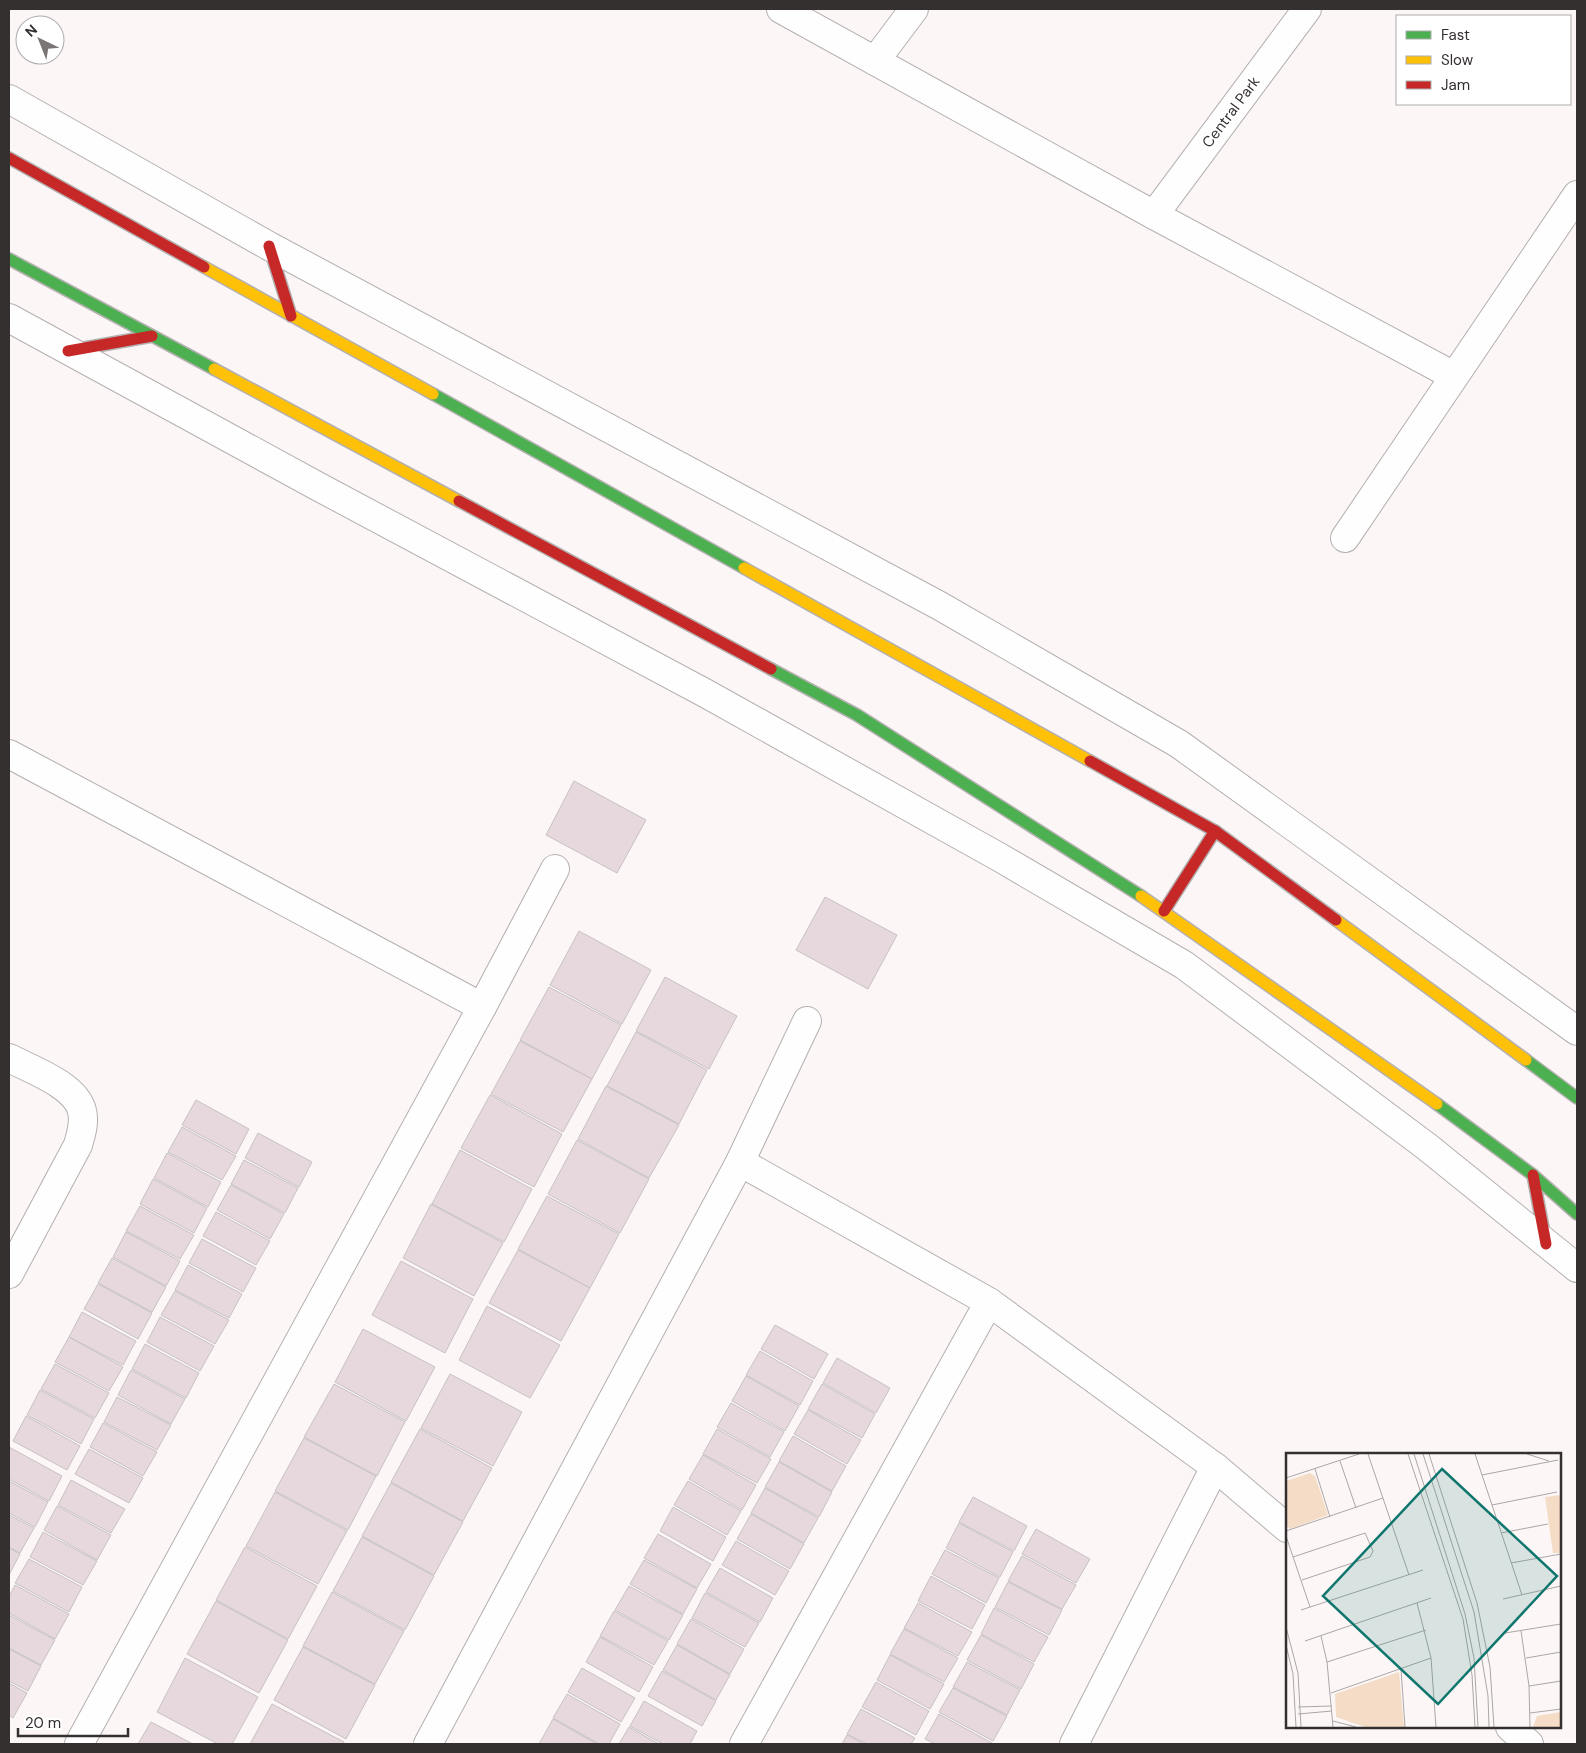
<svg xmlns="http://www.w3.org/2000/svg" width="1586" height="1753" viewBox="0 0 1586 1753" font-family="'DM Sans',sans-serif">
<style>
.building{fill:#e6d8dd;stroke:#c7c2c3}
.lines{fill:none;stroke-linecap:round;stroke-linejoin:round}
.street-casing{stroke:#b4b0b0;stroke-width:30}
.fast-casing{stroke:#b4b0b0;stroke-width:14}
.slow-casing{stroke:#b4b0b0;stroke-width:14}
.jam-casing{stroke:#b4b0b0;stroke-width:14}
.street{stroke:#fffefe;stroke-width:28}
.fast{stroke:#4caf50;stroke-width:11}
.slow{stroke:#ffc107;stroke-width:11}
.jam{stroke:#c62828;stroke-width:11}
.labels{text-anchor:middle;stroke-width:4;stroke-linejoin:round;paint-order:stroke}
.street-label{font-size:15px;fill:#353030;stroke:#fff}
.inset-road{fill:none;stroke:#aca7a7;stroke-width:1}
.view{fill:#0f766e;fill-opacity:0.15;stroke:#0f766e;stroke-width:2.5}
.inset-edge{fill:none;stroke:#353030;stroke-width:2.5}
</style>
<rect width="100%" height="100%" fill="#fcf6f6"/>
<!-- building -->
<g class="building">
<polygon points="574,781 646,820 617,873 546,835"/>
<polygon points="825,897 897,935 868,989 796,950"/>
<polygon points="579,931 651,970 622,1024 550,985"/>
<polygon points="665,977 737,1016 709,1069 636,1031"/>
<polygon points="549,987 621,1025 592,1079 520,1040"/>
<polygon points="636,1032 707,1070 679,1124 607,1086"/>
<polygon points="520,1041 592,1079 563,1132 491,1094"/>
<polygon points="606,1086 679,1125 649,1178 578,1139"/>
<polygon points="490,1095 562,1134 534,1187 461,1148"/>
<polygon points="196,1100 249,1129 236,1154 182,1125"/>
<polygon points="182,1127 236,1156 222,1180 168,1152"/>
<polygon points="258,1133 312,1162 299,1187 245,1158"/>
<polygon points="577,1140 649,1179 620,1233 548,1194"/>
<polygon points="460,1150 532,1189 504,1242 432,1204"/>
<polygon points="167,1153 221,1182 208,1207 154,1178"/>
<polygon points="244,1160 298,1188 285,1213 231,1184"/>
<polygon points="153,1179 207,1208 194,1233 140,1204"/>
<polygon points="231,1185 284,1214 270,1239 217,1210"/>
<polygon points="547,1196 619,1234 590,1288 518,1249"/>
<polygon points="431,1204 503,1243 474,1296 403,1258"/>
<polygon points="140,1206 194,1235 180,1259 126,1231"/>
<polygon points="216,1212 270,1241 256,1265 203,1236"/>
<polygon points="126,1232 180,1261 166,1286 113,1257"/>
<polygon points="202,1239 256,1268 243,1292 189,1263"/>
<polygon points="518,1250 590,1288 561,1341 489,1303"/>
<polygon points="112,1258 166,1287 152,1312 98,1283"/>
<polygon points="401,1261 473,1299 445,1353 372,1315"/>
<polygon points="188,1265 242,1294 229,1318 175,1290"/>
<polygon points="98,1284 152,1313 138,1339 84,1309"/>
<polygon points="175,1291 229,1320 215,1344 161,1315"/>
<polygon points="487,1306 560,1345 530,1398 459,1360"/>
<polygon points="82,1312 136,1341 123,1365 69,1337"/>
<polygon points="160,1317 214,1346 200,1371 147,1342"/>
<polygon points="775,1325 828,1354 814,1379 761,1349"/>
<polygon points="363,1329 435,1367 406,1421 335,1382"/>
<polygon points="69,1337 123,1367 109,1391 55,1362"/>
<polygon points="145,1344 199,1373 186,1398 132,1369"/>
<polygon points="760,1351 813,1381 800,1405 746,1375"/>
<polygon points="837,1358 890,1388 876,1413 823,1383"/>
<polygon points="55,1364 109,1393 95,1418 41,1389"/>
<polygon points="131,1370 185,1399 171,1424 118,1395"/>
<polygon points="450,1374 522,1412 493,1466 421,1428"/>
<polygon points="746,1376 799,1406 785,1431 732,1401"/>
<polygon points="334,1384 405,1422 377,1476 304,1437"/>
<polygon points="822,1384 875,1414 862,1438 808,1409"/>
<polygon points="40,1390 94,1419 81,1444 27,1415"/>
<polygon points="117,1397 171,1425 157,1450 104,1422"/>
<polygon points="731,1403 784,1432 770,1457 717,1427"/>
<polygon points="808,1410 861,1440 847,1464 794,1434"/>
<polygon points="26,1416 80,1446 67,1470 13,1441"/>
<polygon points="103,1423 157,1452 143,1476 90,1447"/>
<polygon points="420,1429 492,1468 463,1521 391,1482"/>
<polygon points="717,1429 771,1459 757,1483 703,1454"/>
<polygon points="793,1436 846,1466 832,1491 779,1461"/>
<polygon points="304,1438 376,1476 348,1530 275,1491"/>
<polygon points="9,1447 62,1476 49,1501 9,1479"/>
<polygon points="89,1449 143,1478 129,1503 75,1474"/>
<polygon points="703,1455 756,1485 742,1510 689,1479"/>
<polygon points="779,1462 832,1492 819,1517 765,1487"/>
<polygon points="71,1480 125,1509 111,1533 58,1505"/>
<polygon points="9,1481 48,1502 35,1527 9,1513"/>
<polygon points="688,1481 741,1511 727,1535 674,1505"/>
<polygon points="391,1483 463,1522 434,1575 362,1536"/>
<polygon points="765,1488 818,1518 804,1543 751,1513"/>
<polygon points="275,1492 347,1531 318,1584 246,1546"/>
<polygon points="973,1497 1027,1526 1014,1551 959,1522"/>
<polygon points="57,1506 111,1535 97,1560 44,1530"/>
<polygon points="673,1507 726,1537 713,1561 660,1531"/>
<polygon points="751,1514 804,1544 790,1569 737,1539"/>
<polygon points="9,1515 34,1528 20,1553 9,1547"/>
<polygon points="959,1523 1013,1552 1000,1577 946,1548"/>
<polygon points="1036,1529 1090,1559 1076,1583 1022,1554"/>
<polygon points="43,1532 97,1561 83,1585 30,1557"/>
<polygon points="658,1534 711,1564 697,1588 644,1558"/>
<polygon points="362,1537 434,1576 405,1630 333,1591"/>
<polygon points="736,1541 789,1571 775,1595 722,1565"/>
<polygon points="245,1547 317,1586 288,1639 216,1600"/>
<polygon points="9,1548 20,1554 9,1575"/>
<polygon points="945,1550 999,1578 986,1603 932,1574"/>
<polygon points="1022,1556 1076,1585 1062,1609 1008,1581"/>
<polygon points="29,1559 82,1587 69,1612 15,1583"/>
<polygon points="644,1560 697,1589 683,1614 630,1584"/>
<polygon points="720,1568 773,1598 760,1622 706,1592"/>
<polygon points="931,1576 985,1605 972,1629 918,1601"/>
<polygon points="1008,1582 1062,1610 1049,1635 995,1607"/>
<polygon points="15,1585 69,1614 55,1639 9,1613 9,1597"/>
<polygon points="629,1586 683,1615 669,1640 615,1610"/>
<polygon points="332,1592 404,1631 375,1684 303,1646"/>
<polygon points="705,1593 759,1623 745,1647 692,1618"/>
<polygon points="216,1601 288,1640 259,1693 187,1654"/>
<polygon points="918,1603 972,1632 958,1656 904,1628"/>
<polygon points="994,1608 1048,1637 1034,1662 981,1634"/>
<polygon points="614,1611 668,1641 654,1665 600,1636"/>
<polygon points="9,1615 55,1640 41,1665 9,1648"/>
<polygon points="691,1619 744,1649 730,1674 677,1644"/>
<polygon points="904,1629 958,1658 944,1682 890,1654"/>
<polygon points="981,1635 1034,1664 1021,1689 967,1660"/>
<polygon points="600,1637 653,1667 639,1692 586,1662"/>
<polygon points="677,1645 730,1675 716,1700 663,1670"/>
<polygon points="303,1647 375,1685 346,1739 274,1700"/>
<polygon points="9,1649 41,1666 28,1691 9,1681"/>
<polygon points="890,1655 944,1684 930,1709 877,1680"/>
<polygon points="185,1658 258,1697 232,1744 218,1744 157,1712"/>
<polygon points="967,1662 1020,1690 1007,1715 953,1687"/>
<polygon points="582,1668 635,1698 621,1722 568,1692"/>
<polygon points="662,1671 716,1701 702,1726 648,1696"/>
<polygon points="876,1682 929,1711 916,1735 862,1707"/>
<polygon points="9,1683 27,1693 13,1718 9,1715"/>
<polygon points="953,1688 1007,1716 993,1741 939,1712"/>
<polygon points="567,1694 620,1724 609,1744 599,1744 553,1718"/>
<polygon points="644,1701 697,1731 690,1744 663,1744 630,1726"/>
<polygon points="272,1704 344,1742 343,1744 250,1744"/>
<polygon points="861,1709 915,1738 911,1744 867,1744 847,1734"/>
<polygon points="939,1714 992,1743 992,1744 935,1744 925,1739"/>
<polygon points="553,1719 597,1744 539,1744"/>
<polygon points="151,1722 193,1744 138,1744"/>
<polygon points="629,1727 659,1744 619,1744"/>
<polygon points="847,1735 864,1744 842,1744"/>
</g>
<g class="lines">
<!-- street casing -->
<g class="street-casing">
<g id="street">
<polyline points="781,9 1154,215 1454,376"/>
<polyline points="875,61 914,9"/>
<polyline points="9,99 269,246 940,606 1179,744 1577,1031"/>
<polyline points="1154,215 1307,9"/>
<polyline points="9,318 319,487 705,693 999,857 1184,965 1426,1146 1577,1268"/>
<polyline points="1345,538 1577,195"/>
<polyline points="9,754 482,1007"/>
<path d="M9,1058C30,1069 76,1085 82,1111C85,1123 81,1134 78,1145L9,1274"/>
<polyline points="740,1162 989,1302 1215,1467 1287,1528"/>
<polyline points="1510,1727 1529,1744"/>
<polyline points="79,1744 482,1007 555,869"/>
<polyline points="428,1744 740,1162 807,1021"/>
<polyline points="744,1744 989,1302"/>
<polyline points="1074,1744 1215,1467"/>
</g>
</g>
<!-- fast casing -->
<g class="fast-casing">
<g id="fast">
<polyline points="9,259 214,369"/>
<polyline points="433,394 744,568"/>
<polyline points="771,669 857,715 1141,896"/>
<polyline points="1526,1060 1577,1098"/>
<polyline points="1437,1104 1533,1175 1577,1214"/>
</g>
</g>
<!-- slow casing -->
<g class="slow-casing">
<g id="slow">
<polyline points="204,267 433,394"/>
<polyline points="214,369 459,501"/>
<polyline points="744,568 1090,761"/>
<polyline points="1141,896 1437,1104"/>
<polyline points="1336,920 1526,1060"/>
</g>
</g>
<!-- jam casing -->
<g class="jam-casing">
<g id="jam">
<polyline points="9,158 204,267"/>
<polyline points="269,246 291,316"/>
<polyline points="68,351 152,336"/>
<polyline points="459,501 771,669"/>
<polyline points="1090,761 1215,831 1336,920"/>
<polyline points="1164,911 1215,831"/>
<polyline points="1533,1175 1546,1244"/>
</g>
</g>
<!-- street -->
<use href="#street" class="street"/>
<!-- fast -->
<use href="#fast" class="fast"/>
<!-- slow -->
<use href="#slow" class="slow"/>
<!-- jam -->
<use href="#jam" class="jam"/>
</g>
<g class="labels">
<!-- street labels -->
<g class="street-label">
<text transform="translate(1231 112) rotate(-53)" y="5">Central Park</text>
</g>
</g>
<!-- overview -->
<g transform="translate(1286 1453)">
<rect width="275" height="275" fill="#fcf6f6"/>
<path d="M24,20L29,23L42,62L4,76L0,72V28ZM275,42V100H267L259,44ZM113,219L118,274H79L50,264L49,241ZM275,259V274H247L251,263Z" fill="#f4dcc7"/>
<path class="inset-road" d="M82,1L123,122M122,1L177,166L186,222L189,274M128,1L179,161L188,205L192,274M137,1L188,159L202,243L203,274M143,1L191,150L204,214L208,274M189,1L236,142M241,1L263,8M54,8L70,55M29,16L44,64M196,22L272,7M0,25L73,1M206,52L271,39M0,78L97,45M215,80L262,71M0,83L24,154M7,104L79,80L87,98L84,104L16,127M225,110L275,101M217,146L275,133M131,150L145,205L150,274M15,157L137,117M0,174L12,220L15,274M235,178L243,233L244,274M219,180L275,171M35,183L41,209L47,274M19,188L145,145M0,192L7,221L10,274M240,205L275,199M41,209L140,177M115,216L119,274M243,233L275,228M45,240L145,205M12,254L46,253M244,260L275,256M12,261L46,258M47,268L70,274"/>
<path class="view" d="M156,16L271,123L152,251L37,143Z"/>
<rect width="275" height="275" class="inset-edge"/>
</g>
<!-- border -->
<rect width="1586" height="1753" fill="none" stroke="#353030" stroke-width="20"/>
<!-- legend -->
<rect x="1396" y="15" width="175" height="90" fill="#ffffff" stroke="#aeacac"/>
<rect x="1406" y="31" width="25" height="8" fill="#4caf50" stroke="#aeacac"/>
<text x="1441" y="40" font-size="15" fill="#353030">Fast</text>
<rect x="1406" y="56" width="25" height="8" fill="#ffc107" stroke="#aeacac"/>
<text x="1441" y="65" font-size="15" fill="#353030">Slow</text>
<rect x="1406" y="81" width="25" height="8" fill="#c62828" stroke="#aeacac"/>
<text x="1441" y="90" font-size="15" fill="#353030">Jam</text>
<!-- north arrow -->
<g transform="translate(40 40) rotate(317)"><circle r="24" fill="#ffffff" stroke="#aeacac"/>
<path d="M0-4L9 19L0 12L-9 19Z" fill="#7b7575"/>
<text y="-8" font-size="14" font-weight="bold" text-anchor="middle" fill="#353030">N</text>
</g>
<!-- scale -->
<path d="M18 1728v8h110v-8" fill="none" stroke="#353030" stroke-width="2.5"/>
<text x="25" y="1728" font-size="15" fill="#353030" stroke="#ffffff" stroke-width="4" paint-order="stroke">20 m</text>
</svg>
